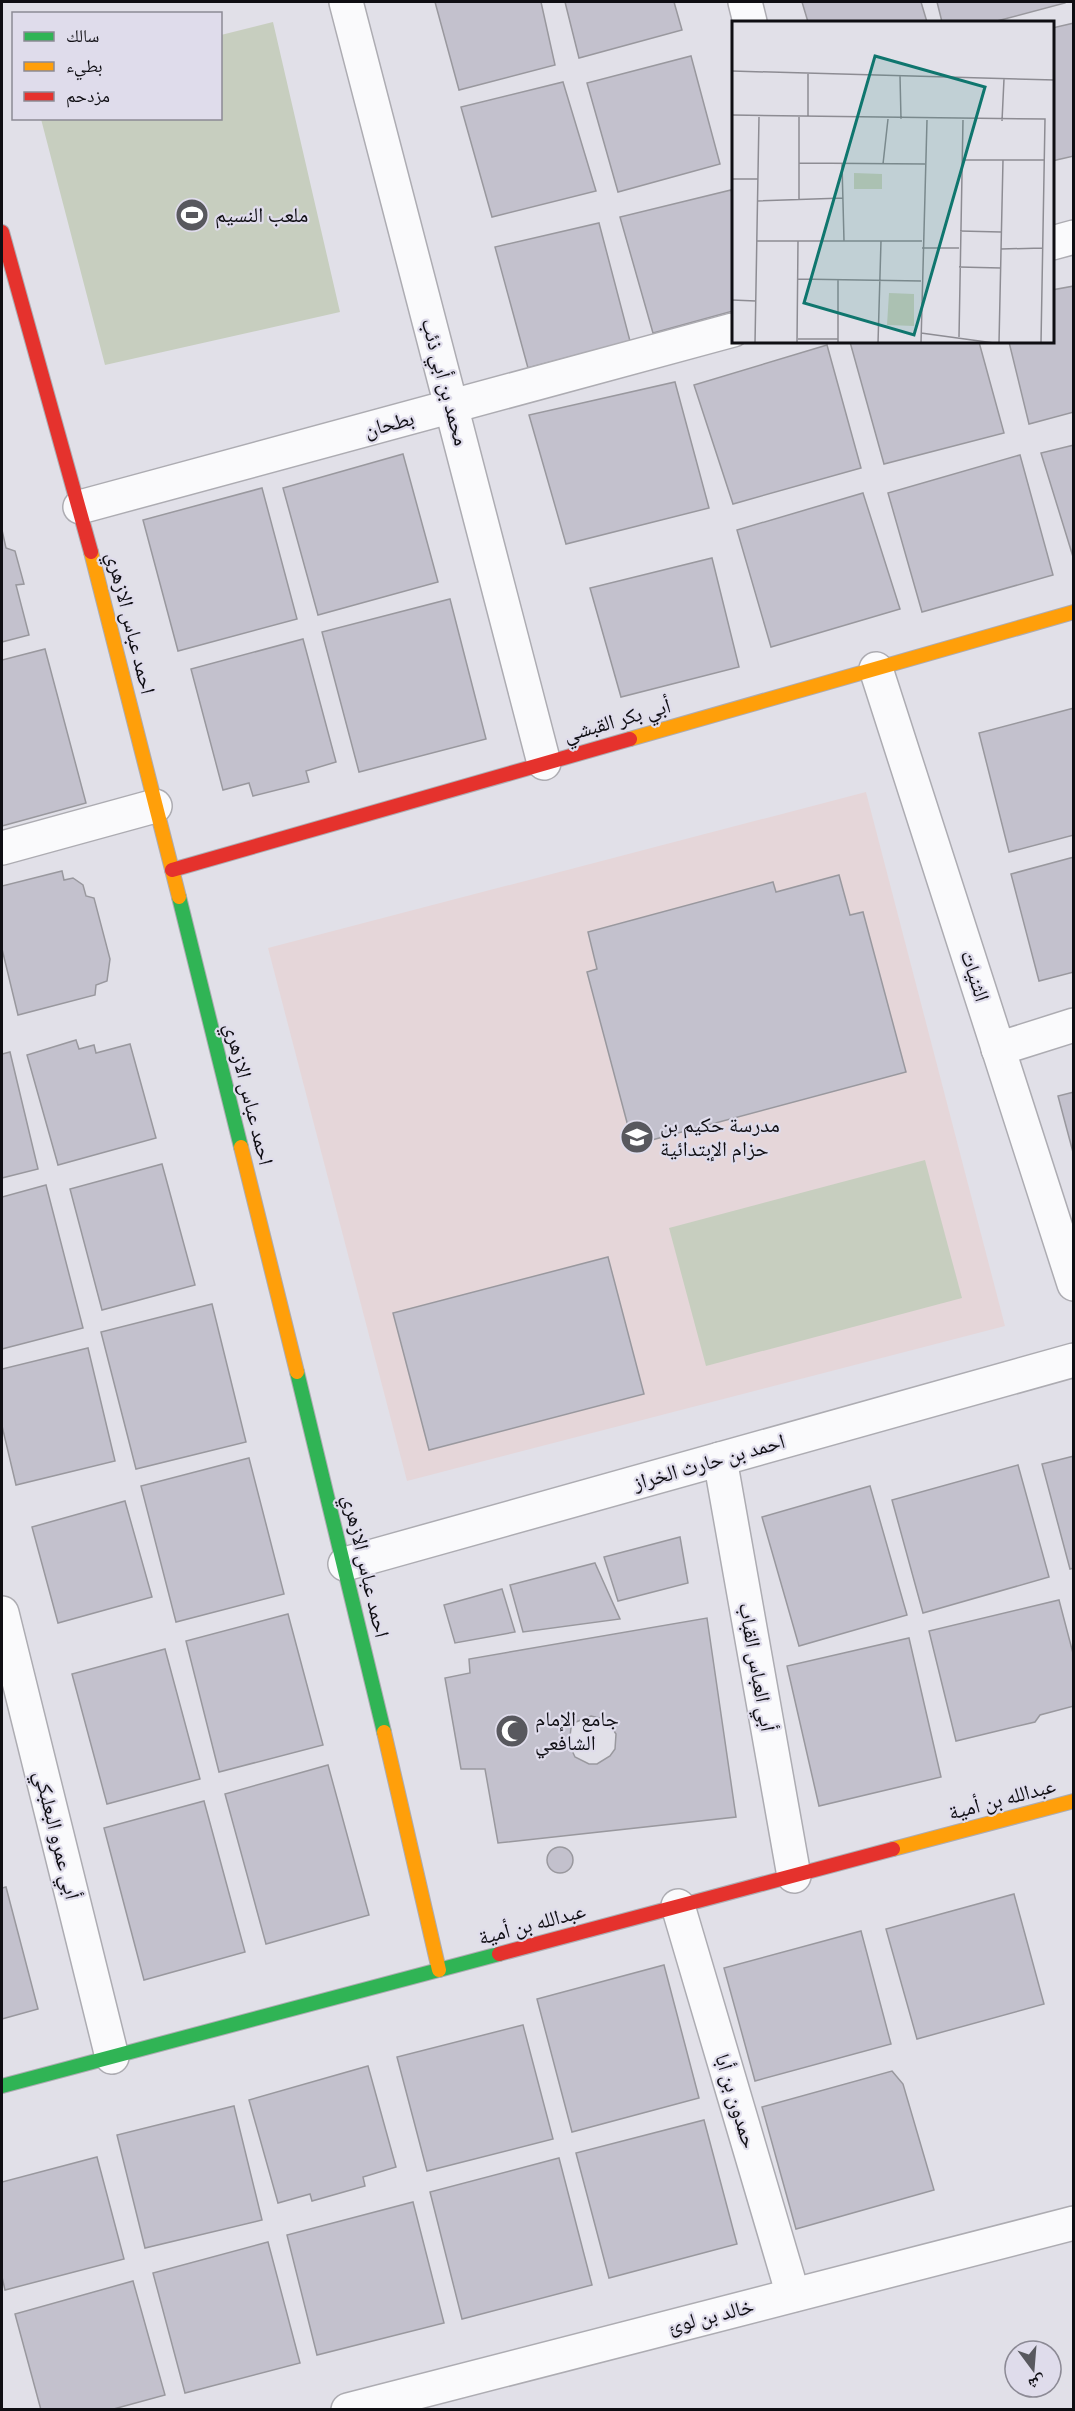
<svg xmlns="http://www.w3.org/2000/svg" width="1075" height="2411" viewBox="0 0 1075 2411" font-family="Signika,'Noto Naskh Arabic',sans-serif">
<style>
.education{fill:#e5d6d9}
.green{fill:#c7cebf}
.building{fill:#c3c1cd;stroke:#99989e;stroke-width:1.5;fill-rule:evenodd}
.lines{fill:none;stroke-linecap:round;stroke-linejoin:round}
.street-casing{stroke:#adacb2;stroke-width:36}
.fast-casing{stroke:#adacb2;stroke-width:16}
.slow-casing{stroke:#adacb2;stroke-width:16}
.jam-casing{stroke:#adacb2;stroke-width:16}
.street{stroke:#fafafc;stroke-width:33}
.fast{stroke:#30b455;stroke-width:14}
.slow{stroke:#ff9f0a;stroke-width:14}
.jam{stroke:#e5322d;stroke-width:14}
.labels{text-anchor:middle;stroke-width:4.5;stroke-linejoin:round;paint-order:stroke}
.poi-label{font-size:21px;fill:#0f0e13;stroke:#dfdceb;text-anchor:start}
.street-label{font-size:21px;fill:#0f0e13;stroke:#dfdceb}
.inset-road{fill:none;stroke:#8d8c93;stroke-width:1.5}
.view{fill:#0f766e;fill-opacity:0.15;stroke:#0f766e;stroke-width:3}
.inset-edge{fill:none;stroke:#0f0e13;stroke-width:3}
</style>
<rect width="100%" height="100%" fill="#e1e0e8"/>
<!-- education -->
<polygon class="education" points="866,792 1005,1326 407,1481 268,948"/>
<!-- green -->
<g class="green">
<polygon points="273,22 340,312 105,365 41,119 220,118 221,35"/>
<polygon points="925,1160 962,1298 706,1366 669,1228"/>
</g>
<!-- building -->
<g class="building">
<polygon points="435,2 541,2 555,65 459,90"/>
<polygon points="565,2 674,2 682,30 579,58"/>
<polygon points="802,2 921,2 927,22 808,22"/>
<polygon points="937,2 1065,2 1065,3 993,22 942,22"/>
<polygon points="1074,23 1074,156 1052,161 1052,28"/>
<polygon points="691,56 720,164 618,192 587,83"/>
<polygon points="563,82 596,191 492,217 461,107"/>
<polygon points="731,190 733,197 733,311 653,333 620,217"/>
<polygon points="599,223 630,341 528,368 495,247"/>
<polygon points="1074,286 1074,412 1029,424 1009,342 1052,342 1052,290"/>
<polygon points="850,342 979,342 1004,433 884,464"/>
<polygon points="827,345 861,468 733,504 694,385"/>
<polygon points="675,382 709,508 566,544 529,415"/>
<polygon points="1074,445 1074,560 1041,453"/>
<polygon points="403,454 438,582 318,615 283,488"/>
<polygon points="1020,455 1053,575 922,612 888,493"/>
<polygon points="262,488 297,619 178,651 143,520"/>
<polygon points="863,493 900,609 771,647 737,530"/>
<polygon points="2,530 6,548 15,551 24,584 16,585 29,635 2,642"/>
<polygon points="712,558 739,667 621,697 590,588"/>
<polygon points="450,599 486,739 359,772 322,632"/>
<polygon points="303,639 336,762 306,771 309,782 253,796 249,783 223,790 191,669"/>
<polygon points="45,649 86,803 2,826 2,660"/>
<polygon points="1074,708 1074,835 1009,852 979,733"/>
<polygon points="1074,857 1074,972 1039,981 1011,874"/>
<polygon points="62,871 64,880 73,878 83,885 86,896 94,898 110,959 107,981 96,985 95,995 18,1015 2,949 2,886"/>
<polygon points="839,875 850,915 863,912 906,1072 633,1145 587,972 597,969 588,932 773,882 776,892"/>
<polygon points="76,1040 79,1049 94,1045 96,1053 130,1044 156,1138 58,1165 27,1055"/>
<polygon points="10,1052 38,1169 2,1178 2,1054"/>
<polygon points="1074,1092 1074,1156 1058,1096"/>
<polygon points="162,1164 195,1285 102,1310 70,1189"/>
<polygon points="46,1185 83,1328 2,1349 2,1197"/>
<polygon points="608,1257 644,1394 429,1450 393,1313"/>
<polygon points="212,1304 246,1442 136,1469 101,1332"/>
<polygon points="88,1348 115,1461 16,1485 2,1426 2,1369"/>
<polygon points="1074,1456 1074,1568 1070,1569 1042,1464"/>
<polygon points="249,1458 284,1594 176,1622 141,1486"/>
<polygon points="1018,1465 1049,1577 923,1613 892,1500"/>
<polygon points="870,1486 907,1615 799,1646 762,1517"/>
<polygon points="125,1501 152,1597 58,1623 32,1527"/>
<polygon points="680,1537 688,1583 618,1601 604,1557"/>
<polygon points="595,1563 620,1619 523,1632 510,1585"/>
<polygon points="502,1589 515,1632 455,1643 444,1605"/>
<polygon points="1059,1600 1074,1657 1074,1706 1040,1715 1035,1722 956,1741 929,1631"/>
<polygon points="288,1614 323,1745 219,1772 186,1641"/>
<path d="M707,1618L736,1817L498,1843L485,1769H461L445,1678L470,1673L469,1659ZM591,1716L607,1720L616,1734L615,1749L610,1756L597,1764H589L575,1757L569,1744L571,1728L576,1722Z"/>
<polygon points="909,1638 941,1777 819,1806 787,1666"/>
<polygon points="165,1649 200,1779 107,1804 72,1674"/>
<polygon points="328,1765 369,1915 266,1944 225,1794"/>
<polygon points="204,1801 245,1952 144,1980 104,1828"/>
<circle cx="560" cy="1860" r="13"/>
<polygon points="6,1887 38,2009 2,2019 2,1888"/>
<polygon points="1014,1894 1044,2004 917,2039 886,1929"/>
<polygon points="861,1931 891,2044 755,2081 724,1968"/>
<polygon points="664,1965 699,2098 572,2132 537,1999"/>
<polygon points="523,2025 553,2139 427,2171 397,2057"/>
<polygon points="368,2066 396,2167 363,2177 365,2186 312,2201 310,2194 278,2203 249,2100"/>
<polygon points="892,2071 903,2084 934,2190 796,2229 762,2107"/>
<polygon points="234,2106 262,2220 145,2248 117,2135"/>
<polygon points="704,2120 737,2244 609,2278 576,2153"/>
<polygon points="97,2157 124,2259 5,2290 2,2277 2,2182"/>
<polygon points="559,2158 592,2285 462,2319 430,2192"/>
<polygon points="413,2202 444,2323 317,2355 287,2235"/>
<polygon points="268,2242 300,2363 185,2393 153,2273"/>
<polygon points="133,2281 165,2395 110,2410 41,2410 15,2314"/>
</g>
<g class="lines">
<!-- street casing -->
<g class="street-casing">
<g id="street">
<polyline points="346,2 544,763"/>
<polyline points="745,2 750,22"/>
<polyline points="1052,243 1074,237"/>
<polyline points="80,507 733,330"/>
<polyline points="876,669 1074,1284"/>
<polyline points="2,848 155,806"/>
<polyline points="998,1049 1074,1025"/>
<polyline points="720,1459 794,1876"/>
<polyline points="345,1564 1074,1360"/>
<polyline points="2,1613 112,2057"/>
<polyline points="678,1906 793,2295"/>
<polyline points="348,2410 1074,2223"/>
</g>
</g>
<!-- fast casing -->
<g class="fast-casing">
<g id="fast">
<polyline points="179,897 241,1147"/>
<polyline points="297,1372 384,1732"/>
<polyline points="2,2086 499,1954"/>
</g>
</g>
<!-- slow casing -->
<g class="slow-casing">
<g id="slow">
<polyline points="91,552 179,897"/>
<polyline points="630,739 1074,612"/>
<polyline points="241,1147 297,1372"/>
<polyline points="384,1732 439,1970"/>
<polyline points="893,1849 1074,1801"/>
</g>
</g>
<!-- jam casing -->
<g class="jam-casing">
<g id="jam">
<polyline points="2,232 91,552"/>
<polyline points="172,870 630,739"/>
<polyline points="499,1954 893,1849"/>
</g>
</g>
<!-- street -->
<use href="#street" class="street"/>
<!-- fast -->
<use href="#fast" class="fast"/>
<!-- slow -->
<use href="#slow" class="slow"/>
<!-- jam -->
<use href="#jam" class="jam"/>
</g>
<!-- icons -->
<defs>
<g id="stadium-disc" transform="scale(1.725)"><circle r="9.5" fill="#58585e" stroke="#dfdceb"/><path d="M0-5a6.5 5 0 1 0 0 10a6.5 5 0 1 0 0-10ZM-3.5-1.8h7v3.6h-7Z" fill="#fff"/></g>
<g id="school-disc" transform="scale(1.725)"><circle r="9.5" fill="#58585e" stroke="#dfdceb"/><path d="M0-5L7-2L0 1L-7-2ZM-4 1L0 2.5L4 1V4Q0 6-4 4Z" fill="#fff"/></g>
<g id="mosque-disc" transform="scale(1.725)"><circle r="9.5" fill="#58585e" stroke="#dfdceb"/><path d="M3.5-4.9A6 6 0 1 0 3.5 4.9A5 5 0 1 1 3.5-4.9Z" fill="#fff"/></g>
</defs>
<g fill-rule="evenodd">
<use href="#stadium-disc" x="192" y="215"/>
<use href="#school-disc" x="637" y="1137"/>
<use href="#mosque-disc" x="512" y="1731"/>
</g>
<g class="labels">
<!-- poi labels -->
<g class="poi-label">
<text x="215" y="222">ملعب النسيم</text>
<text x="660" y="1132">مدرسة حكيم بن<tspan x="660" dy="24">حزام الإبتدائية</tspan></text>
<text x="535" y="1726">جامع الإمام<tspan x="535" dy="24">الشافعي</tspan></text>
</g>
<!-- street labels -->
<g class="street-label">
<text transform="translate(445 382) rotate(75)" y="7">محمد بن أبي ذئب</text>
<text transform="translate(389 424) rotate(-15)" y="7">بطحان</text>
<text transform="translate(131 623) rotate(76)" y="7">احمد عباس الازهري</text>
<text transform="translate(617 720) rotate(-16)" y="7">أبي بكر القبشي</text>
<text transform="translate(975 976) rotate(72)" y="7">الثنيات</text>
<text transform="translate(249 1094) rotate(76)" y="7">احمد عباس الازهري</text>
<text transform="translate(709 1462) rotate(-16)" y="7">احمد بن حارث الخراز</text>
<text transform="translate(366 1566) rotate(77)" y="7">احمد عباس الازهري</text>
<text transform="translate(757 1667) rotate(80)" y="7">أبي العباس القباب</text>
<text transform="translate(1002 1799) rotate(-15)" y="7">عبدالله بن أمية</text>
<text transform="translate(57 1835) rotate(76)" y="7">أبي عمرو البعلبكي</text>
<text transform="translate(532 1924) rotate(-15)" y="7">عبدالله بن أمية</text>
<text transform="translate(736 2101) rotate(73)" y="7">حمدون بن أبا</text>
<text transform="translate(711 2316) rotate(-14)" y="7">خالد بن لوئ</text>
</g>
</g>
<!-- overview -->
<g transform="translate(732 21)">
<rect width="322" height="322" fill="#e1e0e8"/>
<path d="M122,152L150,153V168H122ZM157,272L182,273V305L155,304Z" fill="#c7cebf"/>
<path class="inset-road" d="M0,50L323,59M168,55L169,98M0,94L313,98L309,322M67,96V178M76,96V52M270,100L272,58M230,139H312M67,142L193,143M110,143L112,220M151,143L156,98M0,158H26M25,180L111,177M228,210L269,211M25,220H190M190,227H227M269,228L311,227M227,246L269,247M66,258L189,260M0,279L24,280M189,312L262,322M227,316L231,99M66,318H106M23,322L27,96M65,322L66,220M106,322V258M146,322L149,220M189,322L195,99M267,322L271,139"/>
<path class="view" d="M143,35L253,66L182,314L72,282Z"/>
<rect width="322" height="322" class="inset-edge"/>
</g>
<!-- border -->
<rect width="1075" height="2411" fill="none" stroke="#0f0e13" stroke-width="6"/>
<!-- legend -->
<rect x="12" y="12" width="210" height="108" fill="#dfdceb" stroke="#8c8a95" stroke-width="1.5"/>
<rect x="24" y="32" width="30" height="9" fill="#30b455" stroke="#8c8a95" stroke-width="1.5"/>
<text x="66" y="42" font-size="18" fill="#0f0e13">سالك</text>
<rect x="24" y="62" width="30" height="9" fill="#ff9f0a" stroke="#8c8a95" stroke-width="1.5"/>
<text x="66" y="72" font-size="18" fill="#0f0e13">بطيء</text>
<rect x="24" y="92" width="30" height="9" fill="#e5322d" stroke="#8c8a95" stroke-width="1.5"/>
<text x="66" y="102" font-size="18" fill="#0f0e13">مزدحم</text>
<!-- north arrow -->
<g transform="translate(1033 2369) rotate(164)"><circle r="28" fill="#dfdceb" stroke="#8c8a95" stroke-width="1.5"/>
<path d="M0-4.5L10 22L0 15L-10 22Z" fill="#58585e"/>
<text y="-9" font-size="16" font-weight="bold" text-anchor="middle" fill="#0f0e13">ش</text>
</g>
</svg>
